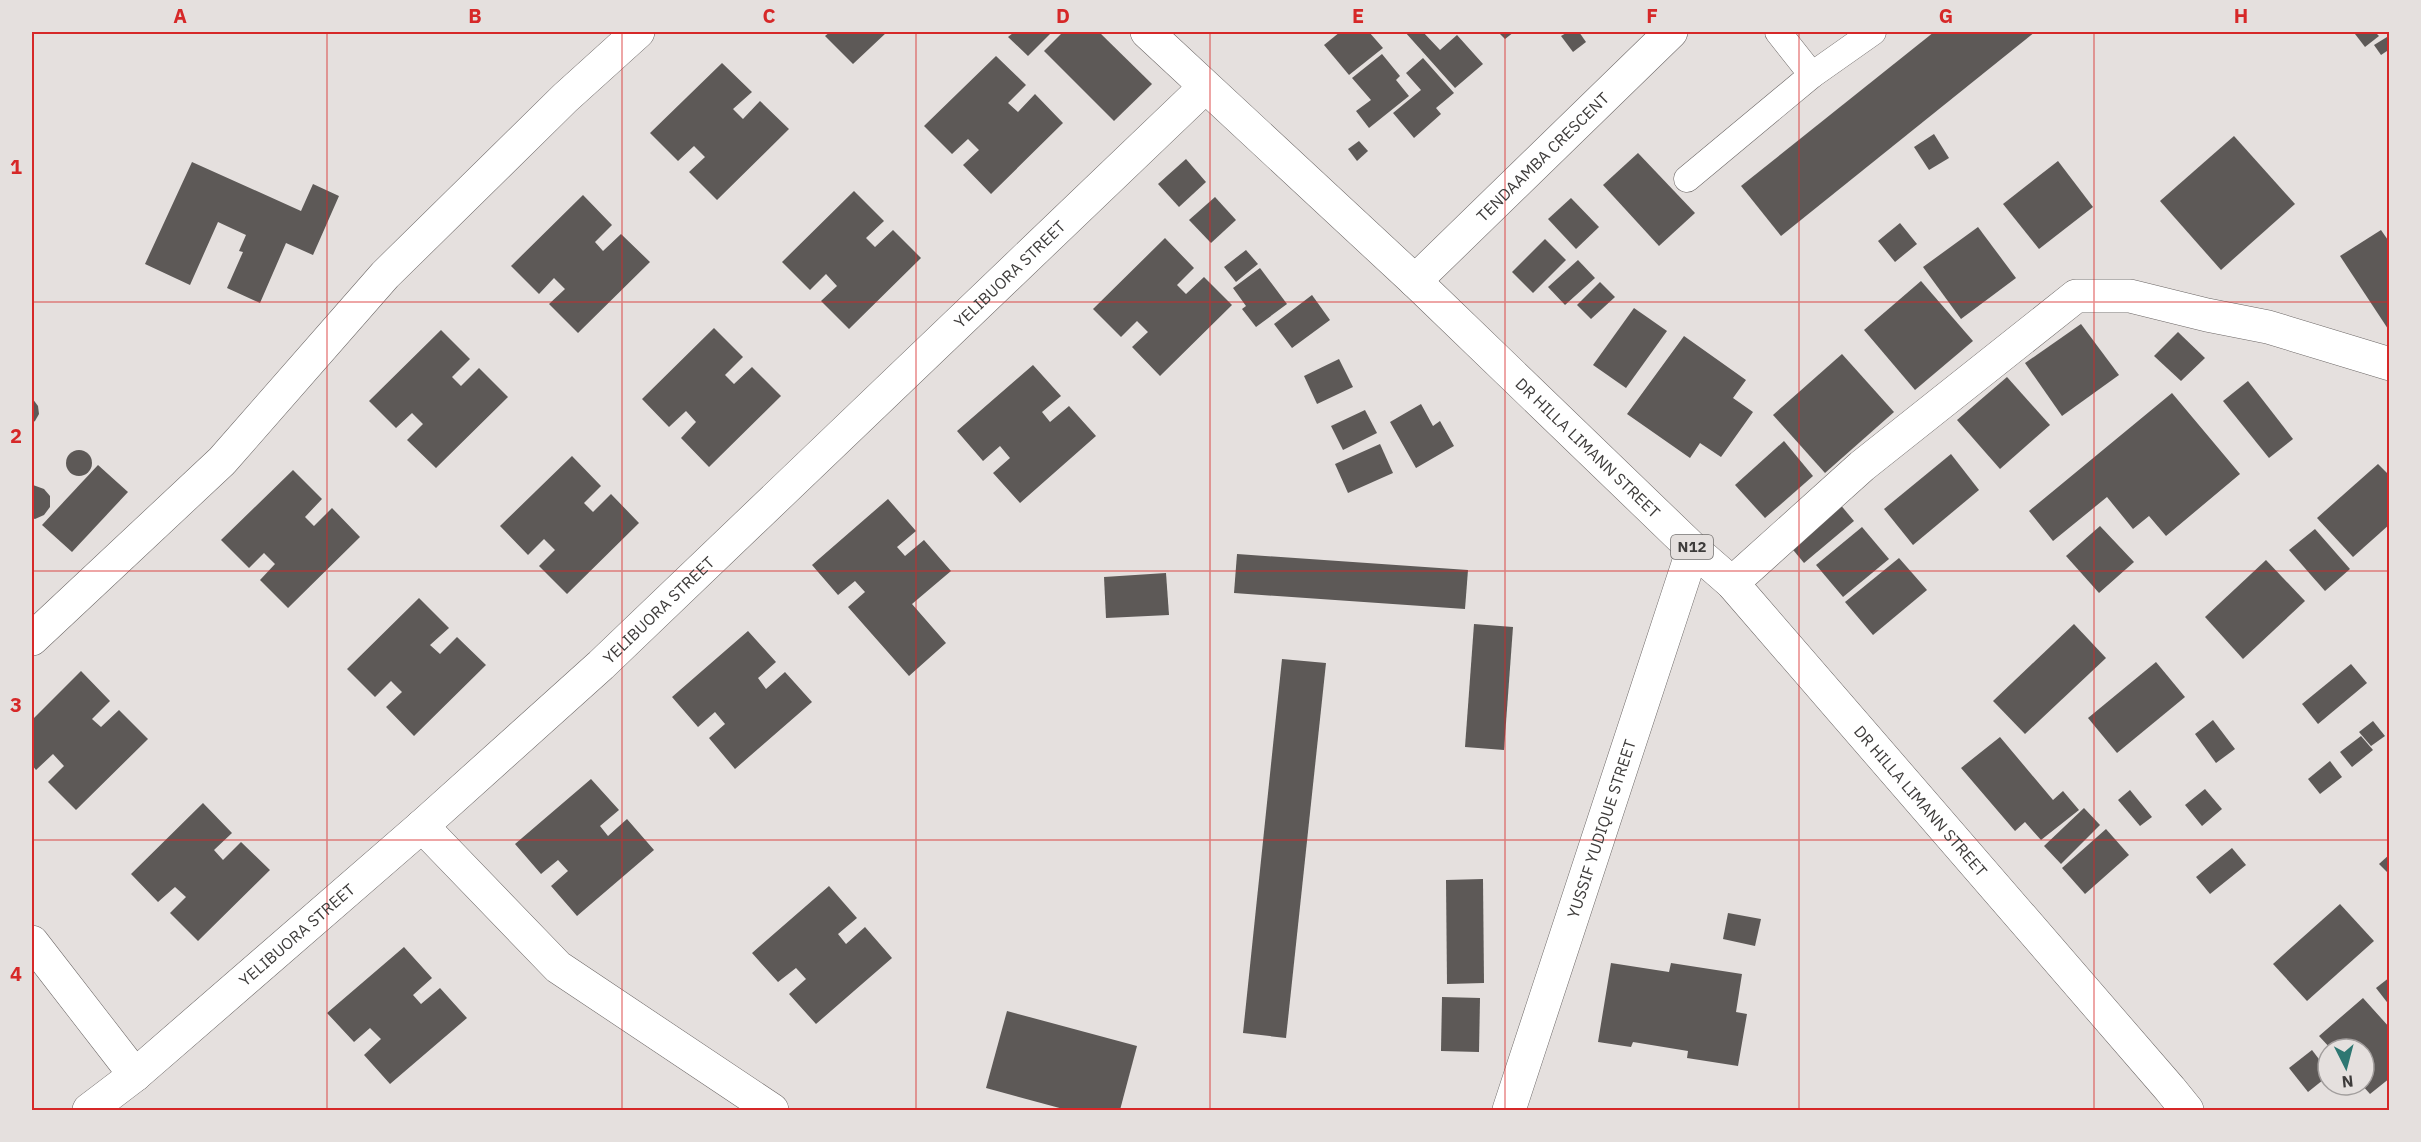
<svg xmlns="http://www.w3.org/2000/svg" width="2421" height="1142" viewBox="0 0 2421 1142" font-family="'IBM Plex Sans',sans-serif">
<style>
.building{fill:#5d5957}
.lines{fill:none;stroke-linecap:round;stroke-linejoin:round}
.service-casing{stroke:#6b6665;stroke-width:27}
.minor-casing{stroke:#6b6665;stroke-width:34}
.tertiary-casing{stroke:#6b6665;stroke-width:34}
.trunk-casing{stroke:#6b6665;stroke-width:34}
.service{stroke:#fff;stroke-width:26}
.minor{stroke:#fff;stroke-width:33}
.tertiary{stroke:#fff;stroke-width:33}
.trunk{stroke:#fff;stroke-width:33}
.grid{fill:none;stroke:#d62828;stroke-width:1.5;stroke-opacity:0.55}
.labels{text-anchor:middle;stroke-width:6;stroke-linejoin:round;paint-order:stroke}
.shield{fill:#e5e0de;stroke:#706d6c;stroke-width:1.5}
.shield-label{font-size:15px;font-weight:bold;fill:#3e3c3b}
.street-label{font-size:16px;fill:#3e3c3b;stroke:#e5e0de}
.neatline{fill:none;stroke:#d62828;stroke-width:2}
.grid-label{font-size:20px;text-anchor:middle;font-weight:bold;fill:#d62828}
</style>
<rect width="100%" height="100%" fill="#e5e0de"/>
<!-- building -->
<g class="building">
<polygon points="830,32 887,32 853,64 825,36"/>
<polygon points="1011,32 1052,32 1028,56 1008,37 1013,33"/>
<polygon points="1063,32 1099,32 1152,84 1114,121 1044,51"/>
<polygon points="1340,32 1369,32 1383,48 1349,75 1324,45"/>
<polygon points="1405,32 1423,32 1440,50 1457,35 1483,64 1455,88"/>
<polygon points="1498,32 1514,32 1505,39"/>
<polygon points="1568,32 1579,32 1586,42 1573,52 1561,36"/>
<polygon points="1934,32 2035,32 1781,236 1741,186"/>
<polygon points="2358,32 2375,32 2379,36 2365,47 2355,34"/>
<polygon points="2387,37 2390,49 2381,55 2374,45"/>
<polygon points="1382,54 1400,76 1396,80 1409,96 1369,128 1356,111 1371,100 1352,78"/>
<polygon points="996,56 1026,85 1008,103 1018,112 1035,94 1063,123 991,194 963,165 979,150 968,139 952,154 924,126"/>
<polygon points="1423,58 1454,93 1436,108 1441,114 1414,138 1393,113 1421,90 1406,73"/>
<polygon points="722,63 752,92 733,109 743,119 760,101 789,129 717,200 689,172 705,157 694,146 678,161 650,133"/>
<polygon points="1934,134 1949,158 1929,170 1914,147"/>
<polygon points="2234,136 2295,204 2221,270 2160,201"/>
<polygon points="1359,141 1368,151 1357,161 1348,149"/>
<polygon points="1638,153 1695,213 1659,246 1603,185"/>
<polygon points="1186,159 1206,182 1179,207 1158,184"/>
<polygon points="2058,161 2093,207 2039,249 2003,204"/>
<polygon points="192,162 301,211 313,184 339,196 313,255 286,243 260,303 227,288 243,252 239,251 246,235 218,222 190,285 145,264"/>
<polygon points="854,191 884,221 866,238 875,247 893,230 921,258 849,329 821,301 837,286 826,274 810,290 782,262"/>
<polygon points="583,195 612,225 595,242 603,251 621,234 650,262 578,333 549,304 565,289 554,278 539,294 511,266"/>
<polygon points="1215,197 1236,220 1211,243 1189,220"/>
<polygon points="1571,198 1599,227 1576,249 1548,219"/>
<polygon points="1900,223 1917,244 1895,262 1878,241"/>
<polygon points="1978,227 2016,278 1961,319 1923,267"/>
<polygon points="2381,230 2390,243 2390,332 2340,256"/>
<polygon points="1165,238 1194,268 1177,285 1186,294 1204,277 1232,305 1160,376 1132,347 1148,332 1137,321 1121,337 1093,309"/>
<polygon points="1545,239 1566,260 1533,293 1512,272"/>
<polygon points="1246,250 1258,264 1236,282 1224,267"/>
<polygon points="1578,260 1595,278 1565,305 1548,287"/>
<polygon points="1260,268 1287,304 1256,327 1242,309 1246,306 1233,288"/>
<polygon points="1921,281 1973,341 1915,390 1864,330"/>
<polygon points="1600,282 1615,297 1591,319 1577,305"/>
<polygon points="1312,295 1330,320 1292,348 1274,324"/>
<polygon points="1634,308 1667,331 1626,388 1593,365"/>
<polygon points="2081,324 2119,375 2062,416 2025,363"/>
<polygon points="714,328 743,357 725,375 734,384 752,367 781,396 709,467 681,438 696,422 686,411 669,427 642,399"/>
<polygon points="441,330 470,359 452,377 461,386 479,368 508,397 436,468 407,440 423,424 412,413 396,428 369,401"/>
<polygon points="2178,332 2205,358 2181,381 2154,356"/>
<polygon points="1684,336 1746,380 1733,398 1753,412 1721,457 1700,443 1690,458 1627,414"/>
<polygon points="1842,354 1894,412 1825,473 1773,415"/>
<polygon points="1339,359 1353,387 1317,404 1304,376"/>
<polygon points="1033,365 1061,396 1042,412 1050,422 1069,406 1096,436 1020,503 993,473 1010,458 1000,446 983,461 957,431"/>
<polygon points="2007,377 2050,425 2000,469 1957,420"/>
<polygon points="2248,381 2293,439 2269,458 2223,401"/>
<polygon points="2172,393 2240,474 2166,536 2149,516 2133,529 2107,497 2053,541 2029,511"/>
<polygon points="32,398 38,406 39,414 35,421 32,423"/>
<polygon points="1421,404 1433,426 1440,421 1454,446 1416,468 1390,422"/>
<polygon points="1365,410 1377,433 1343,450 1331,426"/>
<polygon points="1784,441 1813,476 1765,518 1735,485"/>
<polygon points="1380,444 1393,473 1348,493 1335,464"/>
<circle cx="79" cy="463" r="13"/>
<polygon points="1951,454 1979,490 1913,545 1884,509"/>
<polygon points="572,456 601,486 584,503 593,512 611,494 639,523 567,594 539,566 555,550 544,539 528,555 500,526"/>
<polygon points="2378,464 2390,476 2390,524 2353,557 2317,518"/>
<polygon points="98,465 128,492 72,552 42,525"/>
<polygon points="293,470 322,499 305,517 314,526 332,508 360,537 288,608 260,580 275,564 264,553 249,568 221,540"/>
<polygon points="33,485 44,489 50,496 50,507 44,515 35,519 32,518 32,486"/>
<polygon points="1834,497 1854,521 1804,563 1784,539"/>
<polygon points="888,499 916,531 897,547 905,556 924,540 951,571 912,604 946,643 909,676 848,607 865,592 855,581 838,595 812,565"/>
<polygon points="2100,526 2134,562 2099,593 2066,556"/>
<polygon points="1862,527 1889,559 1843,597 1816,565"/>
<polygon points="2315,529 2350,569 2325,591 2289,550"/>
<polygon points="1237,554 1468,570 1465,609 1234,593"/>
<polygon points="1899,558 1927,590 1873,635 1845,602"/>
<polygon points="2266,560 2305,601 2243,659 2205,617"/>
<polygon points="1166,573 1169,615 1106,618 1104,577"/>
<polygon points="419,598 449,628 430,645 440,654 457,637 486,665 414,736 386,707 402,692 391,681 375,697 347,669"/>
<polygon points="1474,624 1513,627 1504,750 1465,747"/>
<polygon points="2074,624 2106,658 2025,734 1993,701"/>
<polygon points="748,631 776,662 758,678 766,689 785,672 812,702 735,769 709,738 725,724 715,712 698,727 672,697"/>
<polygon points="1282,659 1326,663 1286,1038 1243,1033"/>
<polygon points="2156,662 2185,697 2117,753 2088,718"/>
<polygon points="2351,664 2367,683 2318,724 2302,704"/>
<polygon points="81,671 110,701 92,719 101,727 119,710 148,739 76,810 48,782 64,766 53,754 36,770 32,765 32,720"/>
<polygon points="2213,720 2235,749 2216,763 2195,734"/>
<polygon points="2373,721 2385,736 2371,746 2359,732"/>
<polygon points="2361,736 2373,750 2352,767 2340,752"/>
<polygon points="2000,737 2053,800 2063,791 2079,810 2041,840 2025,822 2015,831 1961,768"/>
<polygon points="2330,761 2342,777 2320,794 2308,779"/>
<polygon points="591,779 619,810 600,826 608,836 627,819 654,850 577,916 551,886 568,871 558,860 541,874 515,844"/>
<polygon points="2205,789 2222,809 2202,826 2185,805"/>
<polygon points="2130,790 2152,817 2140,826 2118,800"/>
<polygon points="203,803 232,833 214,850 223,860 241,842 270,870 198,941 170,913 186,897 175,887 158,902 131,874"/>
<polygon points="2084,808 2100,825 2061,864 2044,846"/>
<polygon points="2106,829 2129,855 2085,894 2062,868"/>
<polygon points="2232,848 2246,865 2210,894 2196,877"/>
<polygon points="2390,854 2390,875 2379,864"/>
<polygon points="1483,879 1484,983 1447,984 1446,880"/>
<polygon points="829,886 857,918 838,934 846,944 865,927 892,958 816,1024 789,994 806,979 796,968 778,982 752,953"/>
<polygon points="2340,904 2374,941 2307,1001 2273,964"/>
<polygon points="1728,913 1761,919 1755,946 1723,939"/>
<polygon points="404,947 432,978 413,995 421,1004 440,988 467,1018 390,1084 364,1055 381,1039 370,1028 354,1042 327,1013"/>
<polygon points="1611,963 1669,972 1671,963 1742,974 1736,1012 1747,1014 1738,1066 1687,1058 1688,1051 1633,1042 1631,1047 1598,1042"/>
<polygon points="2390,977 2390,1006 2376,988"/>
<polygon points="1442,997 1480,998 1479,1052 1441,1051"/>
<polygon points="2363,998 2390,1028 2390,1078 2370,1094 2362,1085 2364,1085 2364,1049 2331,1049 2319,1036"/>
<polygon points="1007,1011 1137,1046 1120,1110 1067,1110 986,1088"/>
<polygon points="2312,1050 2328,1071 2328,1076 2308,1092 2289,1068"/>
</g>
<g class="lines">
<!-- service casing -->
<g class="service-casing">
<g id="service">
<polyline points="1778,32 1812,75"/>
<polyline points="1687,179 1812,75 1873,32"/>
</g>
</g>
<!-- minor casing -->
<g class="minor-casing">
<g id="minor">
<polyline points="1732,583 1862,466 2076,296 2130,296 2207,315 2268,327 2390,364"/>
<polyline points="32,639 222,461 385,275 565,98 638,32"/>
<polyline points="422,826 558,967 772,1110"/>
<polyline points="32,942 135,1075"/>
<path id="s1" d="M89,1110L135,1075L422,826L601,665L1205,87"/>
<path id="s2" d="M1509,1110L1693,549"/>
</g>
</g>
<!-- tertiary casing -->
<g class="tertiary-casing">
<g id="tertiary">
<path id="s3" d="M1415,281L1671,32"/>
</g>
</g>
<!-- trunk casing -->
<g class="trunk-casing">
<g id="trunk">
<path id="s4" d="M1147,32L1415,281L1693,549L1732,583L2170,1089L2187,1110"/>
</g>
</g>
<!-- service -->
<use href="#service" class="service"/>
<!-- minor -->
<use href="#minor" class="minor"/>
<!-- tertiary -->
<use href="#tertiary" class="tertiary"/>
<!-- trunk -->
<use href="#trunk" class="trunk"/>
</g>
<!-- grid -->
<path class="grid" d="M327,32V1110M622,32V1110M916,32V1110M1210,32V1110M1505,32V1110M1799,32V1110M2094,32V1110M32,302H2390M32,571H2390M32,840H2390"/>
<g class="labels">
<!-- shield labels -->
<rect class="shield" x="1671" y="535" width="42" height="24" rx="4.5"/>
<g class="shield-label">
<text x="1692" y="552">N12</text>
</g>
<!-- street labels -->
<g class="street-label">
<text dy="6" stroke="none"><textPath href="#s3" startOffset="178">TENDAAMBA CRESCENT</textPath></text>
<text dy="6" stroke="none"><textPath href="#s1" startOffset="1244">YELIBUORA STREET</textPath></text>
<text dy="6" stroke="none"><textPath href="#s4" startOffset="606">DR HILLA LIMANN STREET</textPath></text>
<text dy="6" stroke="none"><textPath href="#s1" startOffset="758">YELIBUORA STREET</textPath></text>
<text dy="6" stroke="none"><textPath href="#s4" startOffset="1092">DR HILLA LIMANN STREET</textPath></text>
<text dy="6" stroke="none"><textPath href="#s2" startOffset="296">YUSSIF YUDIQUE STREET</textPath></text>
<text dy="6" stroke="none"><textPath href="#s1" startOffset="272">YELIBUORA STREET</textPath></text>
</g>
</g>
<!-- border -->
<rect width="2421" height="1142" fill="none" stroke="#e5e0de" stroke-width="66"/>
<!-- north arrow -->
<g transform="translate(2346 1067) rotate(174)"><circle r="28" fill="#e5e0de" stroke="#a29e9d" stroke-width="1.5"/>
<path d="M0-4.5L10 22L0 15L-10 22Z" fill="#2e7772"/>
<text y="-9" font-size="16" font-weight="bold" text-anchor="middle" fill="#3e3c3b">N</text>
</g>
<rect x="33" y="33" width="2355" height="1076" class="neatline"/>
<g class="grid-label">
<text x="180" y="23">A</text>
<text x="475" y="23">B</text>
<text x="769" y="23">C</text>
<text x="1063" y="23">D</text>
<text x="1358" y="23">E</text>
<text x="1652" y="23">F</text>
<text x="1946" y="23">G</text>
<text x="2241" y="23">H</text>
<text x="16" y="174">1</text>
<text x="16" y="443">2</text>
<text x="16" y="712">3</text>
<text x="16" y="981">4</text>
</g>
</svg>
